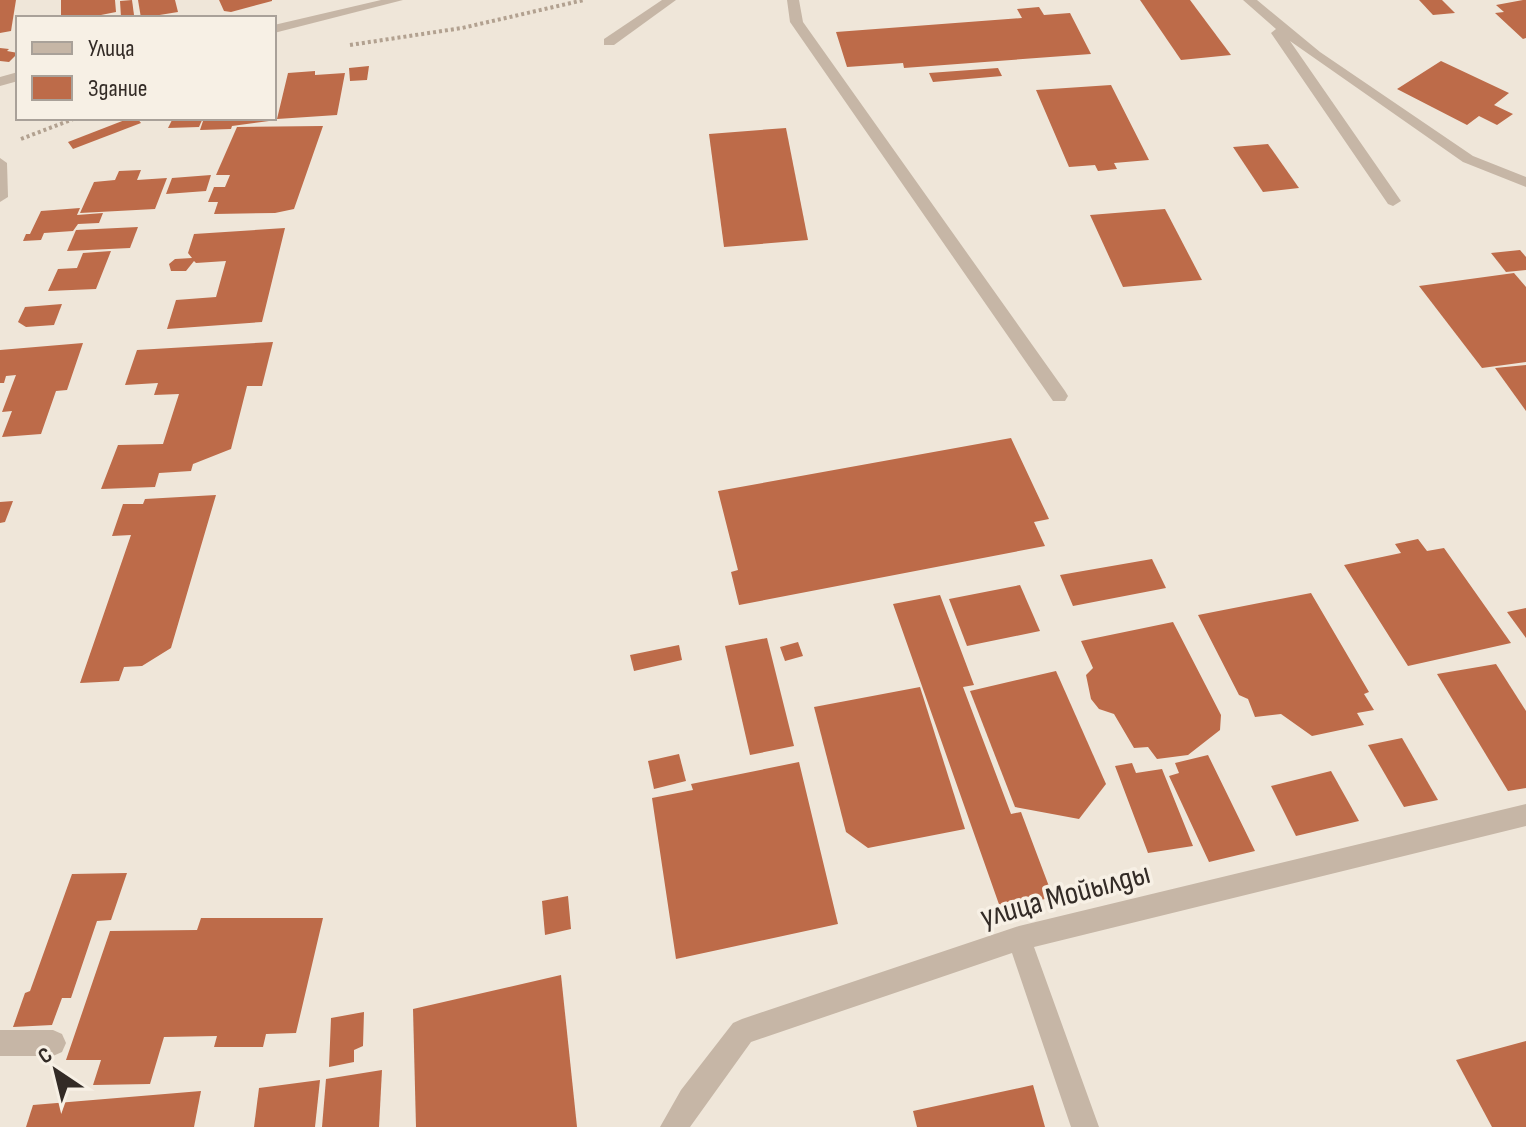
<svg xmlns="http://www.w3.org/2000/svg" width="1526" height="1127" viewBox="0 0 1526 1127" font-family="'Sofia Sans Condensed',sans-serif">
<style>
.building{fill:#bd6b49}
.lines{fill:none;stroke-linecap:round;stroke-linejoin:round}
.path{stroke:#b2a190;stroke-width:4;stroke-dasharray:3 3;stroke-linecap:butt}
.minor{fill:#c6b6a6;fill-rule:evenodd}
.labels{text-anchor:middle;stroke-width:7;stroke-linejoin:round;paint-order:stroke}
.near-street-label{font-size:32px;fill:#332b26;stroke:#f7f0e5}
</style>
<rect width="100%" height="100%" fill="#efe6d9"/>
<!-- building -->
<g class="building">
<polygon points="0,0 16,0 11,31 0,33"/>
<polygon points="61,0 115,0 116,12 101,15 101,18 61,18"/>
<polygon points="132,0 134,15 121,17 120,1"/>
<polygon points="138,0 175,0 178,12 141,18"/>
<polygon points="219,0 272,0 272,1 231,12 224,11"/>
<polygon points="1140,0 1190,0 1231,55 1181,60"/>
<polygon points="1419,0 1442,0 1455,13 1433,15"/>
<polygon points="1523,0 1526,0 1526,38 1523,39 1495,13 1504,12 1496,5"/>
<polygon points="1039,7 1044,15 1070,13 1091,54 904,68 903,63 847,67 836,32 1022,18 1017,9"/>
<polygon points="0,48 9,49 7,51 18,53 9,62 0,61"/>
<polygon points="1441,61 1509,93 1494,105 1513,114 1497,125 1479,116 1467,125 1397,89"/>
<polygon points="369,66 367,80 350,81 349,68"/>
<polygon points="998,68 1002,76 933,82 929,73"/>
<polygon points="315,71 315,75 345,73 337,115 277,119 288,73"/>
<polygon points="1111,85 1149,160 1114,163 1117,169 1098,171 1095,165 1069,167 1036,90"/>
<polygon points="130,118 137,118 141,123 73,149 68,142"/>
<polygon points="173,118 203,118 199,127 168,128"/>
<polygon points="204,118 270,118 269,121 232,126 231,129 200,130"/>
<polygon points="323,126 294,209 275,213 214,214 218,202 208,202 214,187 225,187 230,175 216,175 237,127"/>
<polygon points="786,128 808,240 724,247 709,134"/>
<polygon points="1268,144 1299,188 1263,192 1233,147"/>
<polygon points="141,170 137,180 167,178 155,209 80,213 94,182 115,180 119,171"/>
<polygon points="211,175 206,191 166,194 172,178"/>
<polygon points="80,208 77,215 103,213 99,223 78,224 73,231 44,233 41,240 23,241 26,234 30,234 41,211"/>
<polygon points="1165,209 1202,280 1123,287 1090,215"/>
<polygon points="138,227 130,248 67,251 76,230"/>
<polygon points="285,228 262,322 167,329 176,300 216,297 226,261 196,263 194,261 186,271 171,271 169,264 175,259 192,258 188,253 194,234"/>
<polygon points="1520,250 1526,257 1526,270 1506,272 1491,253"/>
<polygon points="111,251 96,289 48,291 58,269 77,268 83,253"/>
<polygon points="1514,273 1526,287 1526,362 1482,368 1419,286"/>
<polygon points="62,304 54,325 26,327 18,322 25,307"/>
<polygon points="273,342 262,386 247,386 231,449 193,464 191,471 159,473 155,487 101,489 118,445 163,444 179,394 154,395 158,383 125,385 137,350"/>
<polygon points="83,343 67,390 56,391 41,434 2,437 12,411 2,412 16,375 6,376 4,383 0,383 0,350"/>
<polygon points="1526,365 1526,411 1495,368"/>
<polygon points="1011,438 1049,519 1034,522 1045,546 739,605 731,572 738,570 718,491"/>
<polygon points="216,495 171,648 142,666 124,667 119,681 80,683 131,535 112,536 123,504 143,504 145,499"/>
<polygon points="13,501 5,522 0,523 0,502"/>
<polygon points="1418,539 1427,551 1444,548 1511,643 1408,666 1344,565 1401,553 1395,544"/>
<polygon points="1152,559 1166,588 1073,606 1060,575"/>
<polygon points="1020,585 1040,631 967,646 949,599"/>
<polygon points="1311,593 1369,692 1364,694 1374,710 1357,713 1364,725 1312,736 1281,714 1255,717 1248,699 1239,695 1198,615"/>
<polygon points="940,595 974,685 963,687 1011,814 1021,812 1053,897 1001,910 893,604"/>
<polygon points="1526,608 1526,638 1507,612"/>
<polygon points="1173,622 1221,715 1220,730 1188,755 1157,759 1148,747 1134,748 1114,714 1099,709 1091,699 1086,675 1093,668 1081,641"/>
<polygon points="767,638 794,746 750,755 725,646"/>
<polygon points="798,642 803,656 785,661 780,647"/>
<polygon points="679,645 682,660 634,671 630,655"/>
<polygon points="1496,664 1526,711 1526,788 1508,791 1437,674"/>
<polygon points="1056,671 1106,784 1079,819 1015,807 970,691"/>
<polygon points="920,687 965,829 868,848 846,832 814,707"/>
<polygon points="1402,738 1438,800 1404,807 1368,745"/>
<polygon points="679,754 686,781 654,789 648,761"/>
<polygon points="1208,755 1255,851 1209,862 1169,776 1179,773 1175,763"/>
<polygon points="799,762 838,924 676,959 652,798 693,790 691,784"/>
<polygon points="1132,763 1136,773 1162,769 1193,846 1148,853 1115,766"/>
<polygon points="1331,771 1359,821 1296,836 1271,786"/>
<polygon points="127,873 111,920 97,921 71,998 62,998 52,1025 13,1027 25,993 30,991 72,874"/>
<polygon points="568,896 571,929 545,935 542,901"/>
<polygon points="201,918 323,918 296,1033 266,1034 263,1047 214,1047 217,1036 164,1037 150,1084 93,1085 101,1060 66,1060 110,931 197,930"/>
<polygon points="561,975 577,1127 416,1127 413,1009"/>
<polygon points="364,1012 363,1046 354,1050 354,1062 329,1067 331,1018"/>
<polygon points="1526,1041 1526,1127 1492,1127 1456,1060"/>
<polygon points="382,1070 379,1127 322,1127 326,1079"/>
<polygon points="320,1080 315,1127 254,1127 259,1088"/>
<polygon points="1033,1085 1045,1127 917,1127 913,1111"/>
<polygon points="201,1091 194,1127 26,1127 33,1105"/>
</g>
<g class="lines">
<!-- path -->
<g class="path">
<polyline points="350,45 462,28 584,0"/>
<polyline points="21,139 76,118"/>
</g>
<!-- minor -->
<g class="minor">
<polygon points="381,0 403,0 274,33 274,25"/>
<polygon points="662,0 676,0 614,45 604,45 604,39"/>
<polygon points="787,0 799,0 803,22 1065,391 1068,396 1065,401 1053,401 790,22"/>
<polygon points="1243,0 1257,0 1320,52 1473,156 1526,177 1526,187 1463,162 1290,41 1401,201 1393,206 1388,204 1271,33 1276,29"/>
<polygon points="18,72 18,81 0,86 0,77"/>
<polygon points="0,158 7,163 8,197 0,202"/>
<polygon points="1526,804 1526,826 1034,947 1099,1127 1071,1127 1012,953 751,1042 690,1127 660,1127 681,1090 733,1023 742,1019 1019,926"/>
<polygon points="0,1030 53,1030 62,1034 66,1043 62,1052 53,1056 0,1056"/>
</g>
</g>
<g class="labels">
<!-- near-street labels -->
<g class="near-street-label">
<text transform="translate(1065 894) rotate(-15)" y="11">улица Мойылды</text>
</g>
</g>
<!-- legend -->
<rect x="16" y="16" width="260" height="104" fill="#f7f0e5" stroke="#a9a199" stroke-width="2"/>
<rect x="32" y="42" width="40" height="12" fill="#c6b6a6" stroke="#a9a199" stroke-width="2"/>
<text x="88" y="56" font-size="24" fill="#332b26">Улица</text>
<rect x="32" y="76" width="40" height="24" fill="#bd6b49" stroke="#a9a199" stroke-width="2"/>
<text x="88" y="96" font-size="24" fill="#332b26">Здание</text>
<!-- north arrow -->
<g transform="translate(56 1071) rotate(325)" stroke="#f7f0e5" stroke-width="6" paint-order="stroke">
<path d="M0-6L14 30L0 20L-14 30Z" fill="#332b26"/>
<text y="-12" font-size="22" font-weight="bold" text-anchor="middle" fill="#332b26">С</text>
</g>
</svg>
